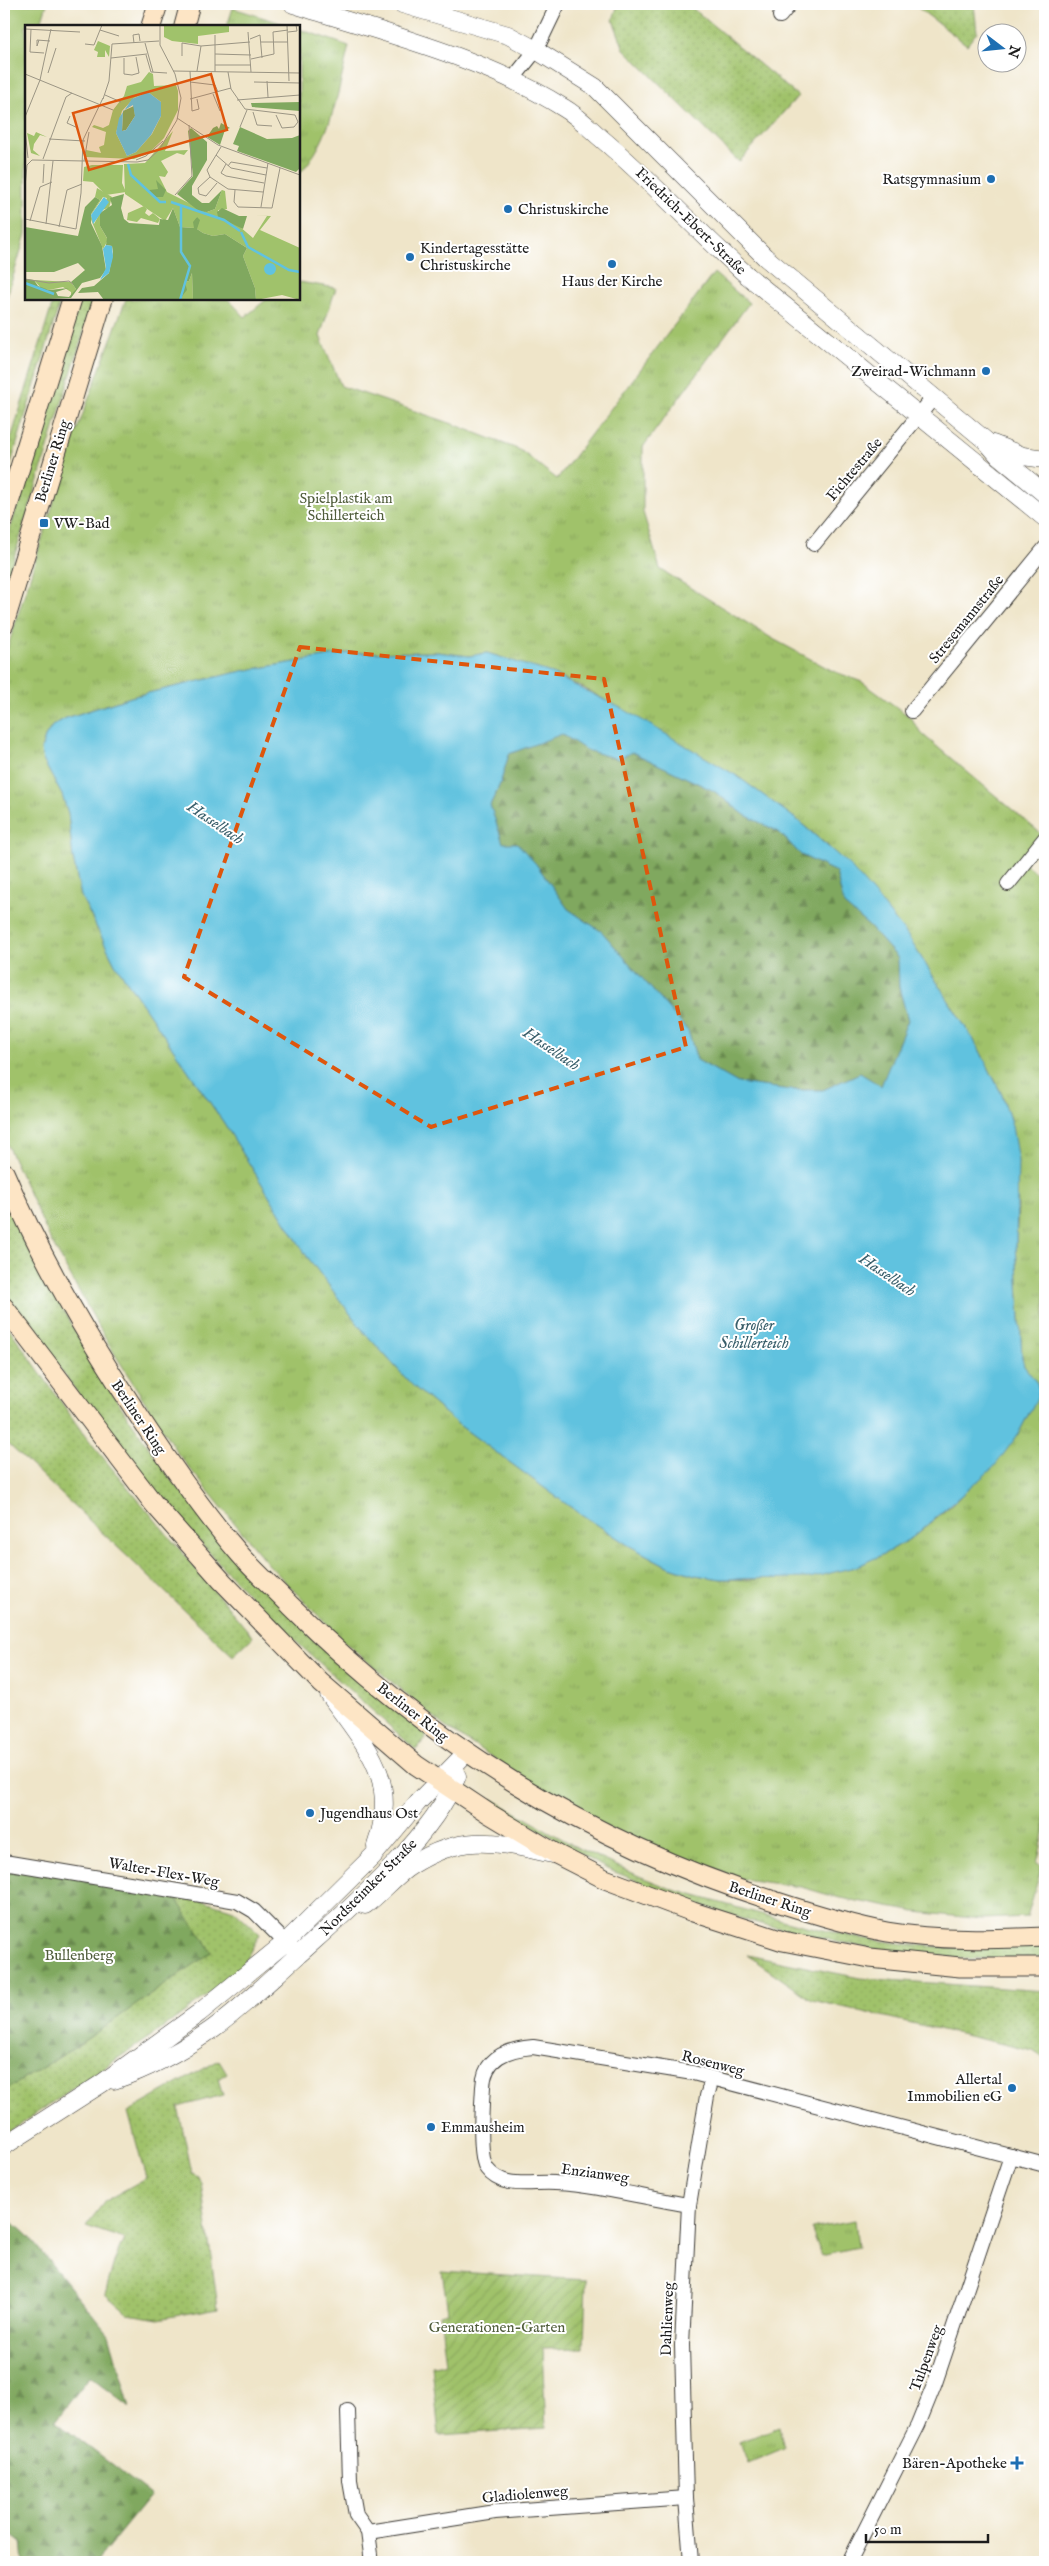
<svg xmlns="http://www.w3.org/2000/svg" width="1049" height="2566" viewBox="0 0 1049 2566" font-family="'IM FELL English',serif">
<style>
.grass{fill:url(#grass-dots);stroke:#5e6f44}
.forest{fill:url(#forest-firs);stroke:#4e623e}
.park{fill:url(#park-tufts);stroke:#5e6f44;fill-rule:evenodd}
.garden{fill:url(#garden-furrows);stroke:#5e6f44}
.pitch{fill:#a0c26b;stroke:#5e6f44}
.water{fill:#61c2df;stroke:#3e6f7e;fill-rule:evenodd}
.lines{fill:none;stroke-linecap:round;stroke-linejoin:round}
.minor-casing{stroke:#3c3a36;stroke-width:16}
.tertiary-casing{stroke:#3c3a36;stroke-width:19}
.secondary-casing{stroke:#3c3a36;stroke-width:21}
.minor{stroke:#fff;stroke-width:14}
.tertiary{stroke:#fff;stroke-width:18}
.secondary{stroke:#fde5c5;stroke-width:19}
.marked{fill:none;stroke:#de560d;stroke-width:4;stroke-dasharray:10 6;stroke-linejoin:round}
.poi-dot{fill:#1f6fb2;stroke:#fff;stroke-width:2}
.labels{text-anchor:middle;stroke-width:4;stroke-linejoin:round;paint-order:stroke}
.poi-label{font-size:15px;fill:#1c1c1c;stroke:#fff;text-anchor:start}
.street-label{font-size:15px;fill:#1c1c1c;stroke:#fff}
.park-label{font-size:15px;fill:#515e3c;stroke:#fff}
.water-label{font-size:16px;font-style:italic;fill:#385e6a;stroke:#fff}
.inset-river{fill:none;stroke:#61c2df;stroke-width:2.5}
.inset-road{fill:none;stroke:#9b9584;stroke-width:1}
.view{fill:#de560d;fill-opacity:0.15;stroke:#de560d;stroke-width:2.5}
.inset-edge{fill:none;stroke:#1c1c1c;stroke-width:2.5}
</style>
<defs>
<pattern id="grass-dots" width="8" height="8" patternUnits="userSpaceOnUse" patternTransform="scale(1.25)"><rect width="8" height="8" fill="#a0c26b"/><path d="M2 2h.1M6 6h.1" fill="none" stroke="#89a65c" stroke-width="1.8" stroke-linecap="round"/></pattern>
<pattern id="forest-firs" width="22" height="20" patternUnits="userSpaceOnUse" patternTransform="scale(1.25)"><rect width="22" height="20" fill="#80a85f"/><path d="M5 1l3.5 6h-7zM16 11l3.5 6h-7z" fill="#68884e"/></pattern>
<pattern id="park-tufts" width="24" height="20" patternUnits="userSpaceOnUse" patternTransform="scale(1.25)"><rect width="24" height="20" fill="#a0c26b"/><path d="M3 7l-1-3M5 7V3M7 7l1-3M15 17l-1-3M17 17v-4M19 17l1-3" fill="none" stroke="#89a65c"/></pattern>
<pattern id="garden-furrows" width="10" height="10" patternUnits="userSpaceOnUse" patternTransform="scale(1.25)"><rect width="10" height="10" fill="#a0c26b"/><path d="M-1 1l2-2M0 10L10 0M9 11l2-2" fill="none" stroke="#89a65c"/></pattern>
</defs>
<rect width="100%" height="100%" fill="#fff"/>
<filter id="ink" filterUnits="userSpaceOnUse"><feTurbulence type="fractalNoise" baseFrequency=".02" numOctaves="2"/><feDisplacementMap in="SourceGraphic" scale="10" xChannelSelector="R" yChannelSelector="G"/><feConvolveMatrix kernelMatrix="1 2 1 2 8 2 1 2 1" color-interpolation-filters="sRGB"/></filter>
<filter id="wash" filterUnits="userSpaceOnUse"><feTurbulence type="fractalNoise" baseFrequency=".0096" numOctaves="4" result="noise"/><feDisplacementMap in="SourceGraphic" scale="20" xChannelSelector="R" yChannelSelector="G"/><feGaussianBlur stdDeviation="1.12" result="paint"/><feColorMatrix in="noise" values="0 0 0 0 0 0 0 0 0 0 0 0 0 0 0 0 0 1.4 0 .05"/><feComposite in="paint" operator="in"/></filter>
<g filter="url(#wash)">
<rect width="100%" height="100%" fill="#efe5c9"/>
<!-- grass -->
<g class="grass">
<polygon points="618,4 693,4 691,7 798,96 739,162 624,49 613,20"/>
<polygon points="913,4 974,4 977,32 967,45"/>
<polygon points="54,299 61,299 4,486 4,461"/>
<polygon points="80,299 94,299 4,590 4,550"/>
<polygon points="4,1194 26,1243 101,1377 171,1480 317,1643 427,1736 416,1750 270,1618 180,1521 95,1417 4,1292"/>
<polygon points="4,1321 85,1436 253,1637 233,1656 4,1440"/>
<polygon points="492,1799 578,1848 639,1876 674,1890 793,1923 860,1938 912,1945 960,1948 1045,1945 1045,1958 967,1959 871,1949 749,1921 697,1904 607,1869 490,1802"/>
<polygon points="170,1890 234,1910 260,1934 238,1973 157,2032 4,2135 4,2091 74,2048 211,1952"/>
<polygon points="747,1955 860,1978 1045,1991 1045,2059 1033,2051 812,2000"/>
<polygon points="219,2060 227,2073 218,2079 223,2095 178,2107 192,2173 198,2176 201,2183 218,2308 158,2319 128,2314 105,2294 114,2262 124,2239 86,2226 105,2201 146,2178 128,2112"/>
</g>
<!-- forest -->
<g class="forest">
<polygon points="562,733 586,750 618,759 632,752 714,791 745,815 779,832 801,855 836,872 844,905 869,926 898,958 899,987 908,1020 881,1087 860,1073 823,1090 791,1090 738,1083 697,1060 688,1031 602,932 568,909 536,864 503,844 490,805 500,784 509,754"/>
<polygon points="4,1863 170,1890 212,1952 74,2048 4,2091"/>
<polygon points="4,2214 28,2236 109,2334 130,2407 90,2376 55,2421 151,2495 96,2562 23,2562 21,2542 4,2529"/>
</g>
<!-- park -->
<g class="park">
<polygon points="233,8 290,26 227,26"/>
<path d="M299,29L349,46C338,90 332,140 299,174Z"/>
<path d="M714,273L749,303L643,447V512L660,569L773,639L833,671L862,682L910,717L922,734L1045,837L1025,863L1045,882V1831L1037,1863L1042,1866L1027,1917L982,1919L915,1912L836,1897L801,1887L742,1879L645,1846L585,1817L444,1726L342,1640L269,1565L178,1454L109,1345L51,1241L4,1138V659L75,435L126,299H228L245,317L267,299H299V282L336,288L320,336L341,386L453,424L520,450L557,479ZM437,652L469,656L487,653L548,672L584,688L737,776L796,819L828,846L875,895L907,935L978,1047L1002,1095L1012,1126L1018,1206L1016,1244L1022,1358L1024,1366L1037,1383V1398L1017,1436L953,1504L913,1537L884,1554L750,1580L721,1579L695,1575L667,1566L628,1545L569,1506L459,1425L412,1385L364,1332L306,1255L224,1123L115,964L81,896L73,858L68,813L62,795L43,760L41,749L45,737L52,726L66,718L131,697L242,671L348,653Z"/>
<polygon points="855,2221 858,2247 822,2255 811,2229"/>
<polygon points="779,2427 784,2448 748,2463 740,2442"/>
</g>
<!-- garden -->
<polygon class="garden" points="442,2271 586,2280 584,2348 542,2349 546,2428 439,2435 432,2366 446,2364 440,2314 448,2312"/>
<!-- pitch -->
<polygon class="pitch" points="4,4 47,4 40,26 26,26 26,234 4,306"/>
<!-- water -->
<path class="water" d="M437,652L469,656L487,653L548,672L625,710L737,776L796,819L848,864L875,895L907,935L978,1047L1002,1095L1012,1126L1018,1161L1016,1244L1022,1358L1024,1366L1037,1383L1039,1390L1037,1398L1017,1436L994,1467L913,1537L884,1554L855,1567L810,1578L721,1579L695,1575L667,1566L628,1545L569,1506L459,1425L412,1385L364,1332L306,1255L224,1123L115,964L81,896L73,858L68,813L62,795L43,760L41,750L45,737L52,726L66,718L131,697L242,671L348,653ZM562,734L586,750L618,759L632,752L714,791L745,815L779,832L801,855L836,872L844,905L869,926L898,958L899,987L908,1020L881,1086L860,1073L823,1090H791L738,1083L697,1060L688,1031L602,932L568,909L536,864L517,843H503L490,805L500,784L509,754Z"/>
</g>
<g filter="url(#ink)">
<g class="lines">
<!-- minor casing -->
<g class="minor-casing">
<g id="minor">
<polyline points="780,16 790,4"/>
<polyline points="512,80 536,50 558,4"/>
<polyline points="814,544 933,398"/>
<polyline points="912,711 1045,548"/>
<polyline points="1008,884 1045,838"/>
<polyline points="4,1862 237,1901 254,1911 292,1949"/>
<path d="M689,2205C644,2198 600,2185 555,2183C532,2181 503,2190 487,2169C478,2157 482,2103 483,2087C484,2057 508,2049 533,2047L693,2073L1045,2165"/>
<polyline points="348,2411 350,2481 356,2515 368,2532 372,2562"/>
<polyline points="368,2532 495,2512 686,2498"/>
<polyline points="691,2562 686,2498 682,2345 689,2205 707,2096 712,2079"/>
<polyline points="849,2562 918,2425 935,2383 1011,2156"/>
</g>
</g>
<!-- tertiary casing -->
<g class="tertiary-casing">
<g id="tertiary">
<path d="M293,4C381,32 486,58 564,108C578,116 590,129 602,139C653,182 698,232 748,276L1045,518"/>
<polyline points="402,4 508,35 536,50 595,87 765,257 986,441 998,455 1045,494"/>
<polyline points="993,444 1023,456 1045,459"/>
<path d="M329,1694C366,1747 400,1778 376,1846"/>
<path d="M365,1905C382,1893 395,1875 412,1865C464,1832 497,1842 553,1854"/>
<path d="M114,2080C148,2069 181,2051 211,2030C242,2008 269,1981 297,1956C347,1911 433,1838 457,1776"/>
<polyline points="4,2146 101,2084 199,2013 286,1942 373,1856 418,1802 467,1752"/>
</g>
</g>
<!-- secondary casing -->
<g class="secondary-casing">
<g id="secondary">
<polyline points="151,26 158,4"/>
<polyline points="184,26 190,4"/>
<polyline points="4,519 72,299"/>
<polyline points="4,624 103,299"/>
<path d="M4,1172C43,1263 93,1348 148,1430C176,1472 205,1514 238,1552C254,1571 274,1588 291,1606C427,1742 591,1843 774,1901C811,1913 849,1925 887,1932C940,1941 992,1939 1045,1937"/>
<polyline points="4,1307 154,1504 222,1581 321,1683 416,1765 488,1813 558,1855 605,1879 693,1912 783,1941 870,1958 960,1967 1045,1967"/>
</g>
</g>
<!-- minor -->
<use href="#minor" class="minor"/>
<!-- tertiary -->
<use href="#tertiary" class="tertiary"/>
<!-- secondary -->
<use href="#secondary" class="secondary"/>
</g>
</g>
<!-- marked area -->
<path class="marked" d="M300,647L604,679L686,1047L431,1127L184,977Z"/>
<!-- markers -->
<g class="poi-dot">
<circle cx="991" cy="179" r="5"/>
<circle cx="508" cy="209" r="5"/>
<circle cx="410" cy="257" r="5"/>
<circle cx="612" cy="264" r="5"/>
<circle cx="986" cy="371" r="5"/>
<rect x="39" y="518" width="10" height="10" rx="2.5"/>
<circle cx="310" cy="1813" r="5"/>
<circle cx="1012" cy="2088" r="5"/>
<circle cx="431" cy="2127" r="5"/>
<path d="M1014.5 2455.5h5v5h5v5h-5v5h-5v-5h-5v-5h5z"/>
</g>
<g class="labels">
<!-- poi labels -->
<g class="poi-label">
<text x="981" y="184" text-anchor="end">Ratsgymnasium</text>
<text x="518" y="214">Christuskirche</text>
<text x="420" y="253">Kindertagesstätte<tspan x="420" dy="17">Christuskirche</tspan></text>
<text x="612" y="286" text-anchor="middle">Haus der Kirche</text>
<text x="976" y="376" text-anchor="end">Zweirad-Wichmann</text>
<text x="54" y="528">VW-Bad</text>
<text x="320" y="1818">Jugendhaus Ost</text>
<text x="1002" y="2084" text-anchor="end">Allertal<tspan x="1002" dy="17">Immobilien eG</tspan></text>
<text x="441" y="2132">Emmausheim</text>
<text x="1007" y="2468" text-anchor="end">Bären-Apotheke</text>
</g>
<!-- street labels -->
<g class="street-label">
<text transform="translate(691 221) rotate(44)" y="5">Friedrich-Ebert-Straße</text>
<text transform="translate(52 461) rotate(-73)" y="5">Berliner Ring</text>
<text transform="translate(854 469) rotate(-50)" y="5">Fichtestraße</text>
<text transform="translate(966 619) rotate(-51)" y="5">Stresemannstraße</text>
<text transform="translate(139 1417) rotate(56)" y="5">Berliner Ring</text>
<text transform="translate(413 1712) rotate(38)" y="5">Berliner Ring</text>
<text transform="translate(164 1872) rotate(10)" y="5">Walter-Flex-Weg</text>
<text transform="translate(368 1887) rotate(-45)" y="5">Nordsteimker Straße</text>
<text transform="translate(770 1899) rotate(18)" y="5">Berliner Ring</text>
<text transform="translate(713 2063) rotate(14)" y="5">Rosenweg</text>
<text transform="translate(595 2173) rotate(8)" y="5">Enzianweg</text>
<text transform="translate(667 2319) rotate(-88)" y="5">Dahlienweg</text>
<text transform="translate(926 2358) rotate(-70)" y="5">Tulpenweg</text>
<text transform="translate(525 2494) rotate(-5)" y="5">Gladiolenweg</text>
</g>
<!-- park labels -->
<g class="park-label">
<text x="346" y="503">Spielplastik am<tspan x="346" dy="17">Schillerteich</tspan></text>
<text x="79" y="1960">Bullenberg</text>
<text x="497" y="2332">Generationen-Garten</text>
</g>
<!-- water labels -->
<g class="water-label">
<text transform="translate(216 822) rotate(34)" y="6">Hasselbach</text>
<text transform="translate(552 1048) rotate(34)" y="6">Hasselbach</text>
<text transform="translate(888 1274) rotate(34)" y="6">Hasselbach</text>
<text x="754" y="1330">Großer<tspan x="754" dy="18">Schillerteich</tspan></text>
</g>
</g>
<!-- overview -->
<g transform="translate(25 25)">
<rect width="275" height="275" fill="#efe5c9"/>
<path d="M148,106L140,126L163,125L159,130L152,128L136,136L143,147L140,152L134,151L142,167L182,187L190,184L197,165L200,166L202,184L193,185V192L214,201L228,213L242,191L213,190L246,191L235,205L275,223V275L257,270L231,275L230,263L218,231L222,223L200,209L188,211L178,208L172,204V192L169,203L155,202L148,183L140,196L100,169L99,139L120,138ZM11,107L22,112L15,110L9,119L8,125L15,131L6,128L2,108L9,111ZM72,163L87,172L84,183L76,185L82,173L78,172L66,190L69,199L76,186L75,201L83,215L78,224L65,192L66,189L75,175L70,172ZM167,248L168,275H154L160,257L164,256ZM9,255L46,257L51,264L46,272V267L38,262L24,265L16,263Z" fill="#a0c26b"/>
<path d="M275,77V86L227,82L226,78ZM109,81L110,91L101,105L97,106L98,86ZM196,98L205,103L200,105L195,120L182,112L188,103L192,101L194,104ZM215,102L242,114L267,113L275,110V143L271,147L212,126L214,121L208,119ZM166,103L182,117V135L167,161V170L177,178H184L197,165L190,184L182,187L174,186L152,169L168,151L163,106ZM131,155L141,165L138,172H130L124,165L133,164ZM99,169L96,183L99,194L104,198L134,200L135,194L143,195L148,183L155,202L169,203L168,197L172,192L175,195L172,204L178,208L188,211L200,209L222,223L218,231L230,263L231,275H168L167,248L164,256L160,257L162,265L154,275H79L73,267L53,268L57,263L69,261L84,248L88,227L87,221L81,220L82,213L75,201V188L87,180L85,173ZM70,172L75,175L66,189V198L77,221L81,245L75,253L57,258L46,273L0,275V254L9,255L13,261L24,265L44,263L31,267L33,271L44,272L51,264L46,257L60,245L53,238L29,247H0V202L53,211L60,182ZM197,183L214,191H222L218,204L193,192L192,187Z" fill="#80a85f"/>
<path d="M73,16L85,21L84,32L80,25V32H72L73,27L69,25ZM124,47L128,49L129,61L151,60L153,66V85L139,113L124,128L109,134L61,132V125L76,128L74,122L79,120L81,107L67,102L69,100L78,103L84,100L88,85L99,71L102,61L116,57ZM123,67L136,77V91L127,109L111,127L102,131L91,108L97,86L109,73ZM119,181L122,184L120,188L124,191L128,188L135,194L133,198L116,193L112,197L102,195L103,188Z" fill="#a0c26b" fill-rule="evenodd"/>
<path d="M139,0H204V7L173,11V19L147,16L139,12ZM67,140H98L97,158L101,167L81,170L68,157L58,156L59,142Z" fill="#a0c26b"/>
<path d="M123,67L136,77V91L126,110L111,127L102,131L91,108L94,93L107,74ZM108,80L110,91L101,105L97,106L98,86ZM79,172L84,177L68,199L66,190ZM81,220L87,221L88,232L84,248L75,255L81,243L78,224ZM239 244a6 6 0 1 1 12 0a6 6 0 1 1-12 0Z" fill="#61c2df" fill-rule="evenodd"/>
<path class="inset-river" d="M103,139L106,150L135,177H141M146,177L199,195L215,206M216,207L223,222M223,222L264,245L275,247M0,258L29,269M155,275L165,241L156,227V181"/>
<path class="inset-road" d="M262,0L264,56M0,4L55,7M6,4L5,27L19,28M75,5L94,11M223,7L226,47M263,7L272,6L271,0M225,14L235,10L237,33M14,15L12,21V15L25,16M236,17H263M109,18L108,10L114,9L115,16M120,18L128,47M60,19L69,20L77,0M176,21L225,17M190,29L226,30M249,29L248,7L263,5M121,30L126,47L142,48M157,31V18L176,21M86,33L122,29M99,33V49L107,50L114,48L111,32M226,34L249,29M190,40H226M148,46L275,48M165,46L167,86L174,84L172,74M172,46L176,21M190,47V10M203,47L206,64L220,84L270,90L273,97L269,102L257,103L251,90M23,48L31,23M0,49L88,85M242,56L243,72M165,57L190,60L193,67M229,57L275,58M188,69L195,86M80,70L96,77M78,74L84,56L87,19L134,16M165,74L206,63M212,75L275,70M228,87L232,100L247,101M45,91L42,98L53,103M0,92L15,55L26,4M152,93L193,120L275,150M215,102L222,85M0,105L3,133M24,114L60,116M0,116V134M196,122L182,145L185,152L203,164L238,167M191,130L206,143L241,150M18,134L41,72L47,68M111,135L121,131L138,116M59,136L64,107M201,139L196,148L201,151L239,158M203,141L206,137L242,143M185,152L173,163L174,169L181,171L192,158M18,158L19,139M0,162L2,140L7,135L112,137L123,135L134,125L152,95L156,73L150,49L135,20V0M210,165L209,177L213,182L247,183L255,143M150,170L167,151L164,100M236,182L243,138M0,194L51,204L56,168L58,115L78,73M5,196L15,162L27,157M21,199L28,136M34,202L42,165L57,159M0,254L24,258L44,256L48,259"/>
<path class="view" d="M186,49L202,105L64,145L48,88Z"/>
<rect width="275" height="275" class="inset-edge"/>
</g>
<!-- margin -->
<rect width="1049" height="2566" fill="none" stroke="#fff" stroke-width="20"/>
<!-- north arrow -->
<g transform="translate(1002 48) rotate(106)"><circle r="24" fill="#ffffff" stroke="#a4a4a4"/>
<path d="M0-4L9 19L0 12L-9 19Z" fill="#1f6fb2"/>
<text y="-8" font-size="14" font-weight="bold" text-anchor="middle" fill="#1c1c1c">N</text>
</g>
<!-- scale -->
<path d="M866 2534v8h122v-8" fill="none" stroke="#1c1c1c" stroke-width="2.5"/>
<text x="874" y="2534" font-size="15" fill="#1c1c1c" stroke="#ffffff" stroke-width="4" paint-order="stroke">50 m</text>
</svg>
